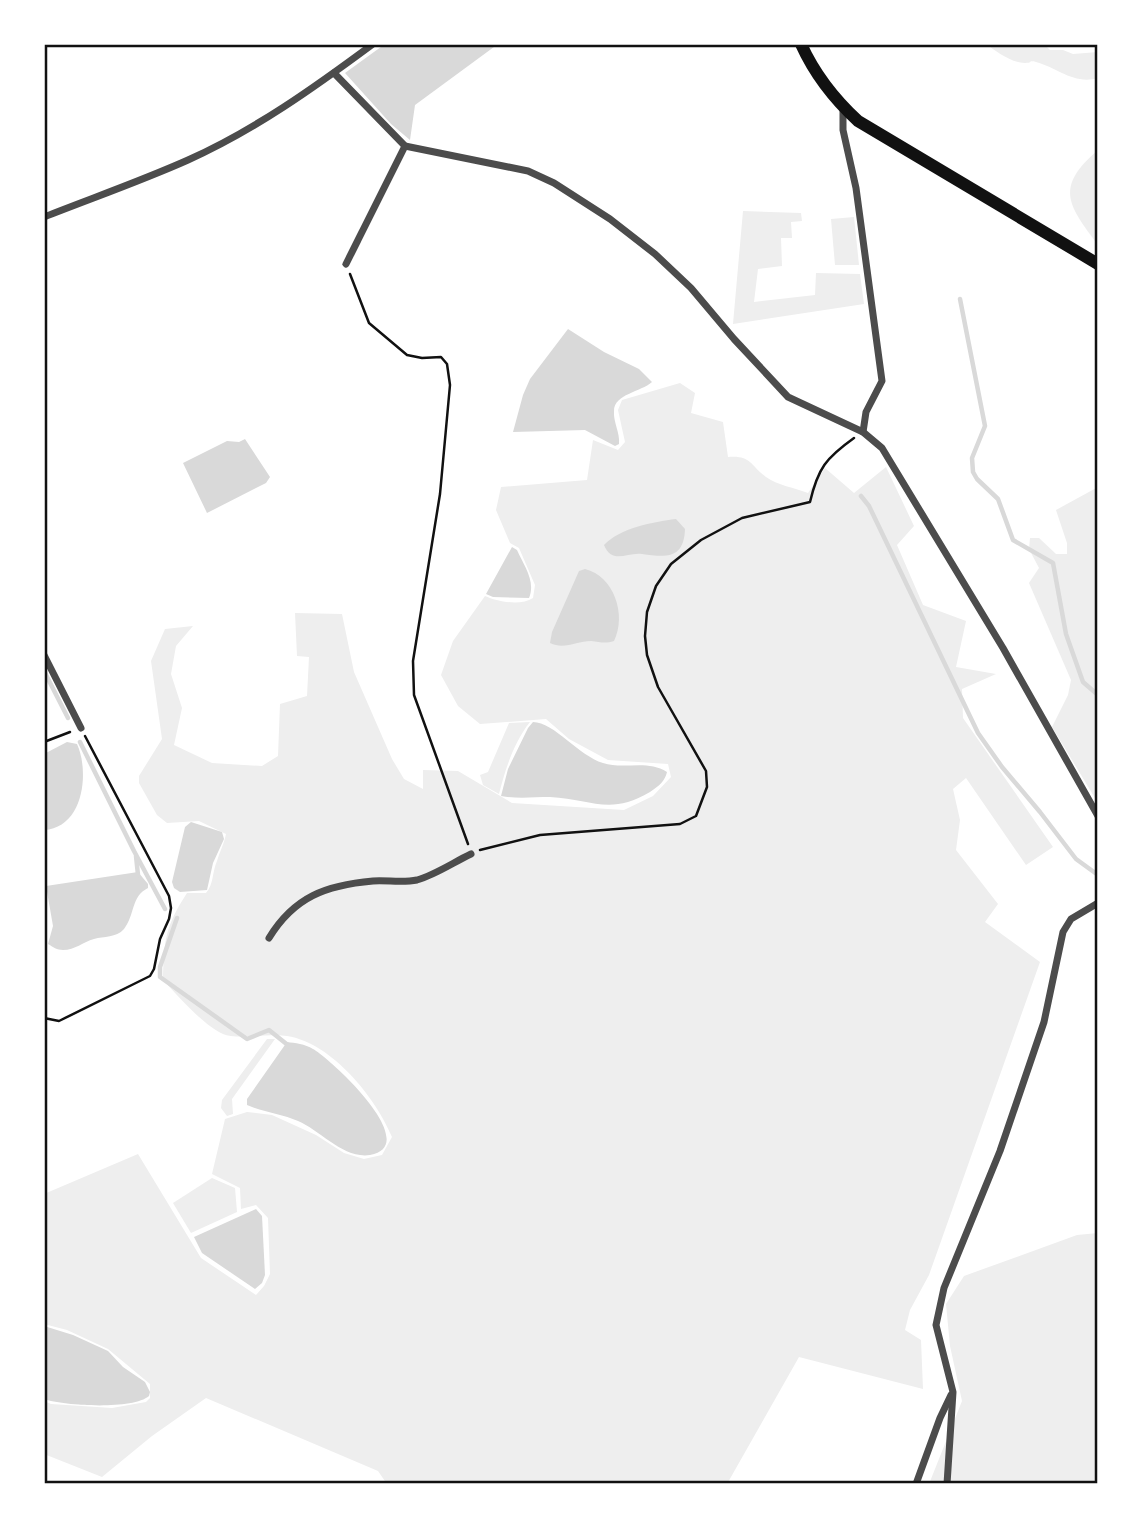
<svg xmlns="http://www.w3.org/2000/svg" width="1142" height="1528" viewBox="0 0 1142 1528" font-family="'Varela Round',sans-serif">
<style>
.green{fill:#eee}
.water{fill:#d9d9d9}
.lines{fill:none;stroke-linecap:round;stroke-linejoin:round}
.stream{stroke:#d9d9d9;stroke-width:4.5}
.path{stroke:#111;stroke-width:2.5}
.minor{stroke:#4c4c4c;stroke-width:7}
.secondary{stroke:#111;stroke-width:12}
.neatline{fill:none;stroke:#111;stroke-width:2.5}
</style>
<rect width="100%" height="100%" fill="#fff"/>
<!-- green -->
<g class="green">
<path d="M986,44H1044L1050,50H1063L1073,54L1098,52V78C1074,85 1058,68 1036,62C1027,60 1034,63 1025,63C1011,63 996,51 986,44Z"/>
<path d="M1098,150V245C1067,204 1055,187 1098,150Z"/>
<polygon points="743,211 801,213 802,221 791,222 792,238 781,238 782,266 758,269 754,302 815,295 816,273 860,274 864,304 733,324"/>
<polygon points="854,217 859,265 835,265 831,219"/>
<path d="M680,383L695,393L691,413L723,422L728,457C751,455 750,465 766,477C777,485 795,488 808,493L825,468L854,493L886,467L914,526L897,545L923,605L966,621L956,667L996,674L962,689L963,718L1053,847L1026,865L966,778L953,789L960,820L956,850L998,904L985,922L1040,962L929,1275L910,1310L905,1330L921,1340L923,1389L799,1357L727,1484H387L378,1471L206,1398L152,1436L102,1477L44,1454V1401L51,1404L112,1408L146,1402L150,1398V1384L108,1349L67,1330L44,1324V1194L138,1154L201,1258L256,1295L264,1286L270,1274L268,1218L256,1205L241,1209L240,1188L212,1174L225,1119L247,1112L272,1115L316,1135L344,1153L364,1159L382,1155L392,1137C376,1098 332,1043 287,1036C271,1033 236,1040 223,1034C203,1025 178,996 163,980C164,940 165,927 187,893H206C214,884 212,872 217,861C220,851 224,844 226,834L199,821L167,823L157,815L139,783V776L162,739L151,661L165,629L193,626L176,646L171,674L182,708L174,745L212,763L262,766L278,756L280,704L307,696L309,657L297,656L295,613L342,614L354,672L392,759L404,779L423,789V770L458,771L512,803L624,810L653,796L671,777L668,764L608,760L569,739L546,719L480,724L458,706L441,675L453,641L485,596C498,602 521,606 533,598L535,585L519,548L510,543L496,510L501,487L587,480L593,440L618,450L625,442L618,410L622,400Z"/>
<polygon points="1098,487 1098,803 1052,727 1068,695 1071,680 1029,583 1039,568 1029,549 1030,538 1039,538 1056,554 1067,554 1067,543 1056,510"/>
<path d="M530,722C514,742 505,770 499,794L483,785L480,775L488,772L509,723Z"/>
<polygon points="267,1039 275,1039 232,1099 233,1114 227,1116 221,1108 222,1100"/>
<polygon points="212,1178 235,1188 237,1212 191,1233 173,1203"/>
<polygon points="1098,1233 1098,1484 929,1484 962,1401 950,1346 946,1304 964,1276 1077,1235"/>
</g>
<!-- water -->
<g class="water">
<polygon points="385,44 498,44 415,105 410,140 391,124 345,73"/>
<path d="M568,329L604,352L639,369L652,382C641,392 614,394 614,411C613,422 620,432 619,444L615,446L585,430L513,432L523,395L530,379Z"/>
<polygon points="245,439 270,477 266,483 207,513 183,463 227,441 239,442"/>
<path d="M676,519L685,529C684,560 665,557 642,554C627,552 612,565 604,545C620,528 653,522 676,519Z"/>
<path d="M512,547L517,550C524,566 536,581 529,598L493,597L486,594Z"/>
<path d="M585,569C614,576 627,615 614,641C605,644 600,642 591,641C577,641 564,650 550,643L552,632L579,571Z"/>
<path d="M533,722C554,722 579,756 603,763C624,770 647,759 667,772C665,781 659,786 650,792C610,816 591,799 550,797C533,797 518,799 501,796L508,769L528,728Z"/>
<path d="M67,742L77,744C90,773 83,828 44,830V754Z"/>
<polygon points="191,822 222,832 224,839 213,863 207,890 180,892 174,888 172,882 185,827"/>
<path d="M138,872L148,884V888C131,896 135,915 124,929C116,938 104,936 94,939C83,942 75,950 63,950C57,950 53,947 48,944L53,926L46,886Z"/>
<path d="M287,1042C295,1043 305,1044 313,1049C331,1059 424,1145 370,1155C343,1159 320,1130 298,1121C282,1114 263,1112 247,1105V1099Z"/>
<polygon points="256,1209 262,1216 265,1275 262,1283 255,1289 202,1253 194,1237"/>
<path d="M44,1326L73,1335L108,1351L123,1367L145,1382L150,1392L149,1396C133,1410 64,1406 44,1399Z"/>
</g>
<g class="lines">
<!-- stream -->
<g class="stream">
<polyline points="960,299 985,426 972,458 973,472 977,479 998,499 1013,540 1053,563 1066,634 1083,682 1098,695"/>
<polyline points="861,496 869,506 978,733 1002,767 1040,812 1076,859 1098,875"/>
<polyline points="44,671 68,718"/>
<polyline points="80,742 134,851 165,909"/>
<polyline points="136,856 138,875"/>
<polyline points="177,918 160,967 160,977 247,1039 269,1030 289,1046"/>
</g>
<!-- path -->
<g class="path">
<polyline points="350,274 369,323 407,355 422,358 441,357 447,364 450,385 440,494 413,661 414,695 468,844"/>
<polyline points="44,742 70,732"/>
<path d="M480,850L540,835L680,824L696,816L707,787L706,771L658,687L647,655L645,636L647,612L656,586L671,564L701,540L742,518L810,502C818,468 826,458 854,438"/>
<polyline points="44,1018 59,1021 150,976 154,969 160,939 169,919 171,908 169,896 85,736"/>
</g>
<!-- minor -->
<g class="minor">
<polyline points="334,73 405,146 528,171 554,183 610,219 655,254 691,288 734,339 788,397 863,432 882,448 1003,648 1098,816"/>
<polyline points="843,108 843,130 856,188 882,381 866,412 863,432"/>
<path d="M44,217C92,198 141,181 188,160C255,130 315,87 373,44"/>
<polyline points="346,264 405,146"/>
<polyline points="44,655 81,728"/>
<path d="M269,938C294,897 326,885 373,881C387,880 403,883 417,880C435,875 454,862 471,854"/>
<polyline points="916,1484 940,1418 951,1395"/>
<polyline points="947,1484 953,1392 936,1325 944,1288 1000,1151 1044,1022 1063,932 1071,919 1098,903"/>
</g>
<!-- secondary -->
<path class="secondary" d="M801,44C815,75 833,98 858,121L1098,264"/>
</g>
<!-- border -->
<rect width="1142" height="1528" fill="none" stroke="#ffffff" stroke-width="91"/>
<rect x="46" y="46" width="1050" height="1436" class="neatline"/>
</svg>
